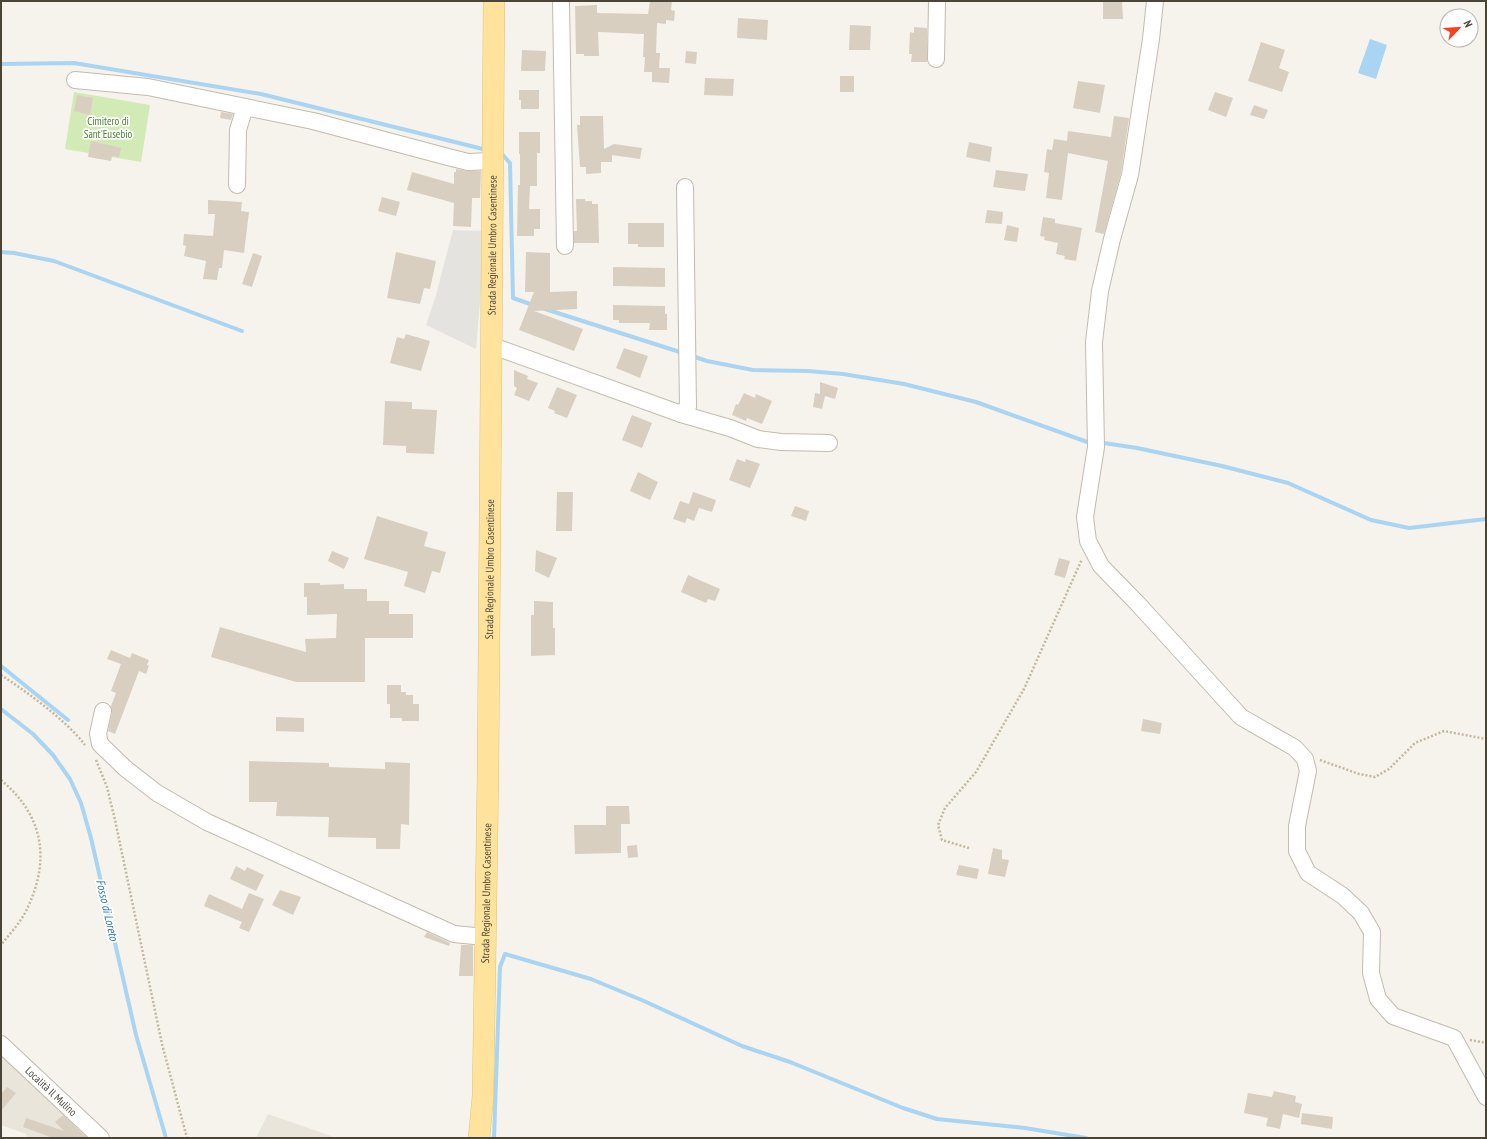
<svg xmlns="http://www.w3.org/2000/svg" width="1487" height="1139" viewBox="0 0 1487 1139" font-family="'PT Sans Narrow',sans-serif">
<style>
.residential{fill:#eae5da}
.green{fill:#d2eab5}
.parking{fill:#e5e3e0}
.water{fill:#a9d4f2}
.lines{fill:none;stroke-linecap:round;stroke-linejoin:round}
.stream{stroke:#a9d4f2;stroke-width:4}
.building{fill:#d8cfc1}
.minor-casing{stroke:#c2bbae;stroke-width:18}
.major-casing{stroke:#e6c16a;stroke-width:22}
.path{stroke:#c4b79f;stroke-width:2.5;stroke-dasharray:2 2;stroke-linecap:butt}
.minor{stroke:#fff;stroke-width:16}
.major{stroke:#ffe39c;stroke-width:21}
.labels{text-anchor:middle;stroke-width:3.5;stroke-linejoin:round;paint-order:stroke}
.park-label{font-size:11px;fill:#4a7f2a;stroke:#fff}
.street-label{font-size:11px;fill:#4b4439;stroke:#fff}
.water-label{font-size:12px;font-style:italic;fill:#2e7ab2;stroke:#fff}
</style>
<rect width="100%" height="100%" fill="#f6f3ec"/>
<!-- residential -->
<g class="residential">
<polygon points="1,1040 107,1138 27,1138 26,1134 1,1125"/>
<polygon points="268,1114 337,1138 256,1138"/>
</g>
<!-- green -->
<polygon class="green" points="74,92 150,105 141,162 65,149"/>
<!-- parking -->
<polygon class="parking" points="453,230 486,231 476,349 426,325 436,295"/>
<!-- water -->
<polygon class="water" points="1370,39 1387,45 1376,79 1358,73"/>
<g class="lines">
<!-- stream -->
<g class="stream">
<polyline points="1,64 74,63 261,94 487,150"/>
<polyline points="499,153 502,154 510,163 513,298 533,305"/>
<polyline points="1,252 14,253 54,261 242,331"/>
<polyline points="545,309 683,353"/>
<polyline points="692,356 707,361 753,370 808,371 843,374 904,384 976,402 1090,443"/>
<polyline points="1104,443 1137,448 1222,466 1288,483 1371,520 1409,528 1486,519"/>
<polyline points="1,666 68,720"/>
<polyline points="1,709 33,734 53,755 70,779 81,803 91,838 136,1035 166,1138"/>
<polyline points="494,1138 500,967 505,954 591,979 644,1001 742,1046 790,1062 903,1108 937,1119 1025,1128 1086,1138"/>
</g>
</g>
<!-- building -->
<g class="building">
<polygon points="650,1 672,1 671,10 675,11 674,21 666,20 666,24 657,23 656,53 660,53 659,68 670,68 669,83 652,82 652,72 644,72 645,57 643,57 644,34 598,32 599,56 584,56 584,54 576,54 575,6 597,5 597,13 648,14"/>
<polygon points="1103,1 1122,1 1123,19 1103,19"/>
<polygon points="738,18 768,20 767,40 737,38"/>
<polygon points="850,25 871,26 870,50 849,50"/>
<polygon points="914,27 927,28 927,62 911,62 912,54 909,54 910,32 914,33"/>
<polygon points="1261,42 1285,50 1279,68 1289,72 1282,92 1248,81"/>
<polygon points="522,50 546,51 545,71 521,71"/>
<polygon points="686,51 697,52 696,64 685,63"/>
<rect x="840" y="76" width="14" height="16"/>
<polygon points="705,78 734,79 733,96 704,95"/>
<polygon points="1078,81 1105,85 1100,113 1073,108"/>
<polygon points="519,90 539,90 539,109 521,109 521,100 519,100"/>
<polygon points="1215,92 1233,98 1226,117 1208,110"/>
<polygon points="77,95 93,98 90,115 74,111"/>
<polygon points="1254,105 1268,110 1264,119 1250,115"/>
<polygon points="221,112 233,114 231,120 220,118"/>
<polygon points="580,116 603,116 604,149 614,144 642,148 640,159 612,155 612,162 601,162 601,173 586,174 586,167 580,167 577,125 580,125"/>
<polygon points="1114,116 1129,118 1121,173 1104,234 1095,232 1108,161 1068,153 1062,200 1046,198 1049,173 1044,172 1047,149 1052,150 1054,139 1067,141 1068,131 1111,137"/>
<polygon points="519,132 540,132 540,153 537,153 537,186 530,186 529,209 540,209 540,229 534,229 534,236 517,236 518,185 520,185 520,154 519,154"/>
<polygon points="91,141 121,148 119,157 112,156 111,161 88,157"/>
<polygon points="969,142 992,147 990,162 966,157"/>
<polygon points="456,169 468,171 481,171 480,198 472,198 471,227 453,226 454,203 407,190 412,172 454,184 454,172 456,172"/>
<polygon points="996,170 1028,174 1025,191 993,187"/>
<polygon points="382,197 400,202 396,216 378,211"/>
<polygon points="576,199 585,199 585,201 592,201 592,204 598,204 599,243 574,243 574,231 577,231"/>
<polygon points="208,200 242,202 241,211 249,212 244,253 224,250 222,268 219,268 217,280 203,279 206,261 184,256 186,246 183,245 184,234 213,236 215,214 208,214"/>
<polygon points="987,210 1003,212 1002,224 985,223"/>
<polygon points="1043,217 1055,219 1055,223 1082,228 1076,261 1064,259 1065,256 1056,254 1058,243 1044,240 1045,237 1040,236"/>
<polygon points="628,223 664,223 664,247 638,247 638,244 628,244"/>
<polygon points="1007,225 1019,228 1017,242 1004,240"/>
<polygon points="396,252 436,261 430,289 424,288 420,304 387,298"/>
<polygon points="526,252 550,253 550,292 577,291 577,309 534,311 583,329 574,351 519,330 534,292 525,292"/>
<polygon points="253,253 262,256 252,287 242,284"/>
<polygon points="613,267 665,268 665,287 613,286"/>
<polygon points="613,305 665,306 665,314 667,314 667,330 649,330 650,323 619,323 619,320 613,320"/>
<polygon points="406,334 430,341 421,371 390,363 397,337 404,339"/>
<polygon points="624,348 648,356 640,378 616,368"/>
<polygon points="514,370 528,376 527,379 538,383 529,401 514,395 517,388 514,386"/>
<polygon points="820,382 838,388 835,399 825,396 822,409 813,407 815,393 820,394"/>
<polygon points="557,387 577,395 567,418 554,413 555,411 548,408"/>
<polygon points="744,393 755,398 756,394 772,401 762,424 747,418 746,421 732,415 736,404 738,405"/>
<polygon points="385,401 412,402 412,409 437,410 434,454 406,453 406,446 383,445"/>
<polygon points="632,415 652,423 642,448 622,440"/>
<polygon points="737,459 745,462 746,459 760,464 750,488 729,480"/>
<polygon points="638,472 658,482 650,500 630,491"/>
<polygon points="557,492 573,492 572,531 556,531"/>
<polygon points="693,492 716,500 712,512 699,508 694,521 687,518 685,523 673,519 680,501 689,504"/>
<polygon points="795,506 809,511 806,521 791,516"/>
<polygon points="377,516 428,532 424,546 446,552 440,573 432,571 425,593 404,586 408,572 364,559"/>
<polygon points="536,550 557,558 549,578 535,571"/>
<polygon points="332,551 349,558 344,569 328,561"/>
<polygon points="1059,558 1070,561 1065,578 1054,575"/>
<polygon points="688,575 720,589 715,601 708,599 706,603 681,592"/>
<polygon points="304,583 320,583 320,585 344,584 344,589 367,589 367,601 389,601 389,614 413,614 413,638 365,638 365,682 296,682 211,657 220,627 306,652 305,639 336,638 337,614 307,615 307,597 304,597"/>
<polygon points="534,601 553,602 553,628 555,628 555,655 531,656 531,615 534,615"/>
<polygon points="111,650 130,658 132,653 149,660 147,665 149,666 146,674 139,671 115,734 108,731 112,713 111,706 116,693 111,691 121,664 107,659"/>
<polygon points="387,685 401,685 401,692 406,692 406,695 413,695 413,704 419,704 419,721 402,721 402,718 390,718 390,704 387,704"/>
<polygon points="276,717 304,718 304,732 276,731"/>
<polygon points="1143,719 1162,723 1160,734 1141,731"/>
<polygon points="249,761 329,763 329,767 385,769 385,762 410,763 409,825 401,824 400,849 376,849 376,838 328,837 329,817 276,816 277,802 249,802"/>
<polygon points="606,806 629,806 630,824 621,824 621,853 575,854 574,825 606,825"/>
<polygon points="637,845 638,857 628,858 627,846"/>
<polygon points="993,848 1002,850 1002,859 1009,860 1005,877 988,874"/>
<polygon points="959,865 979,869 977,879 956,875"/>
<polygon points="236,866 245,871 247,867 264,875 256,891 230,879"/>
<polygon points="280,890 301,897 293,915 272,905"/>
<polygon points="249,893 264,899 249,932 239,928 242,922 204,906 209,894 242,909"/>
<polygon points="427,932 450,943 449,946 424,937"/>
<polygon points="461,945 473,945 473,976 459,976"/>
<polygon points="7,1087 16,1093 1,1111 1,1094"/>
<polygon points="1274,1091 1296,1096 1295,1102 1302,1104 1299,1118 1283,1114 1280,1129 1266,1126 1268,1118 1244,1113 1248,1093 1272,1097"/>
<polygon points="1302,1113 1333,1117 1332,1129 1301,1124"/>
<polygon points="63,1115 87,1138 53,1138 23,1127 26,1118 64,1131 55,1122"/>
</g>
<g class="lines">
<!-- minor casing -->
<g class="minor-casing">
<g id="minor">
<polyline points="561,1 565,246"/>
<polyline points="1155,1 1151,39 1130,175 1112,239 1100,291 1094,342 1096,447 1085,517 1088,541 1101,566 1138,604 1241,717 1295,748 1305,759 1308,771 1297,826 1297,851 1308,873 1343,896 1361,913 1372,932 1371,973 1378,999 1393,1016 1454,1038 1486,1097"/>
<polyline points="936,59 937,1"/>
<polyline points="75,80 148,87 313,121 448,157 468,162 493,161"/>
<polyline points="237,185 238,130 245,107"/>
<polyline points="490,345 681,414 688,407 685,187"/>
<polyline points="681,414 730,428 758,439 781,442 829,443"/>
<polyline points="103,711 98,734 100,744 126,769 157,793 207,822 454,934 485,937"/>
<path id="s1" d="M1,1044L101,1138"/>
</g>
</g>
<!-- major casing -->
<g class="major-casing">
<g id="major">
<path id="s2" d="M479,1138L483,1096L488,772L494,1"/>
</g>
</g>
<!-- path -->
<g class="path">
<path d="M1,675C27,692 66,720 85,745"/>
<polyline points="96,760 107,787 115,820 162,1044 187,1138"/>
<polyline points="1320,760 1359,774 1375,777 1389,769 1415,743 1444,731 1486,739"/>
<path d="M1,780C45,817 51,862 25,913C19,924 9,935 1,945"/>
<polyline points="969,848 942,840 938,825 945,808 976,772 1024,689 1082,559"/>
<polyline points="1470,1040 1486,1043"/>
</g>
<!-- minor -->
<use href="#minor" class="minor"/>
<!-- major -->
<use href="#major" class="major"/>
</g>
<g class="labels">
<!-- park labels -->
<g class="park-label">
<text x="108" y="125">Cimitero di<tspan x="108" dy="13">Sant'Eusebio</tspan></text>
</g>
<!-- street labels -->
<g class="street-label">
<text dy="4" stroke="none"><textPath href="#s2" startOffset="893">Strada Regionale Umbro Casentinese</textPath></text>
<text dy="4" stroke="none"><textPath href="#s2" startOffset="569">Strada Regionale Umbro Casentinese</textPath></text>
<text dy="4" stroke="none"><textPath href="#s2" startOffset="245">Strada Regionale Umbro Casentinese</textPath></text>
<text dy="4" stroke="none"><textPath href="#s1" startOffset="69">Località Il Mulino</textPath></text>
</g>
<!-- water labels -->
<g class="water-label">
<text transform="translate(107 910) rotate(77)" y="4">Fosso di Loreto</text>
</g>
</g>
<!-- border -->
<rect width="1487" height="1139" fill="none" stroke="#4b4439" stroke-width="4"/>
<!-- north arrow -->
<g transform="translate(1459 28) rotate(65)"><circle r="19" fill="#ffffff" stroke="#b7b4b0"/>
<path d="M0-3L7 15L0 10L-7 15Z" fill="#fc3f1d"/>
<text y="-6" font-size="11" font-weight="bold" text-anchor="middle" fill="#4b4439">N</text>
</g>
</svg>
